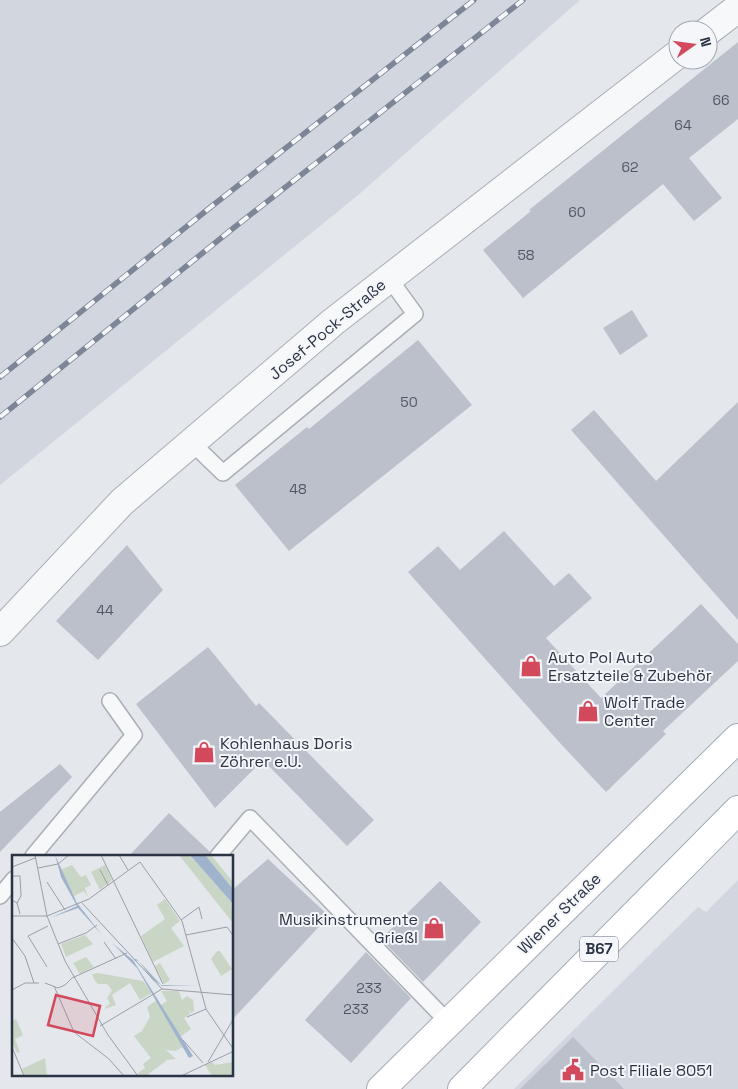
<svg xmlns="http://www.w3.org/2000/svg" width="738" height="1089" viewBox="0 0 738 1089" font-family="'Space Grotesk',sans-serif">
<style>
.built{fill:#d2d6de}
.building{fill:#bbc0ca}
.lines{fill:none;stroke-linecap:round;stroke-linejoin:round}
.lane-casing{stroke:#a9aeb7;stroke-width:18}
.street-casing{stroke:#a9aeb7;stroke-width:30}
.primary-casing{stroke:#a3abb8;stroke-width:30}
.lane{stroke:#f7f8fa;stroke-width:15}
.street{stroke:#f7f8fa;stroke-width:28}
.primary{stroke:#fff;stroke-width:28}
.rail-casing{stroke:#7d8696;stroke-width:5.5}
.rail{stroke:#f4f6f9;stroke-width:4;stroke-dasharray:11;stroke-linecap:butt}
.labels{text-anchor:middle;stroke-width:4;stroke-linejoin:round;paint-order:stroke}
.number-label{font-size:14px;fill:#4f5766}
.shield{fill:#f4f6f9;stroke:#676e7b;stroke-width:1}
.shield-label{font-size:15px;font-weight:bold;fill:#2b3445}
.street-label{font-size:16px;fill:#2b3445;stroke:#f4f6f9}
.poi-label{font-size:16px;fill:#2b3445;stroke:#f4f6f9;text-anchor:start}
.inset-road{fill:none;stroke:#9a9fa9;stroke-width:1}
.view{fill:#d1495b;fill-opacity:0.15;stroke:#d1495b;stroke-width:2.5}
.inset-edge{fill:none;stroke:#2b3445;stroke-width:2.5}
</style>
<rect width="100%" height="100%" fill="#e4e7ec"/>
<!-- built -->
<g class="built">
<polygon points="0,0 580,0 357,196 0,485"/>
<polygon points="738,880 738,1089 514,1089 698,907 706,912"/>
</g>
<!-- building -->
<g class="building">
<polygon points="738,42 738,119 689,158 722,198 694,221 663,184 523,298 483,250 531,211 529,210"/>
<polygon points="632,310 648,336 620,355 603,328"/>
<polygon points="418,340 472,405 289,551 235,485 307,427 309,429"/>
<polygon points="738,402 738,620 571,430 594,410 656,481"/>
<polygon points="504,531 554,586 569,573 592,598 546,638 601,698 701,604 738,644 738,661 663,731 666,734 606,792 560,743 408,572 438,546 460,570"/>
<polygon points="127,545 163,590 98,660 56,621"/>
<polygon points="208,647 256,706 259,703 374,820 347,846 263,760 215,808 136,704"/>
<polygon points="60,764 72,777 0,852 0,812"/>
<polygon points="169,813 210,852 209,856 129,856"/>
<polygon points="268,859 329,916 232,1020 232,890"/>
<polygon points="440,881 481,922 423,982 381,939"/>
<polygon points="366,952 411,998 351,1063 305,1020"/>
<polygon points="573,1037 624,1089 520,1089 558,1052"/>
</g>
<g class="lines">
<!-- lane casing -->
<g class="lane-casing">
<g id="lane">
<polyline points="192,443 223,473 415,314 389,278"/>
<polyline points="33,856 134,735 110,701"/>
<polyline points="218,856 250,818 448,1022"/>
<polyline points="0,896 14,879"/>
</g>
</g>
<!-- street casing -->
<g class="street-casing">
<g id="street">
<polyline points="708,31 738,8"/>
<polyline points="0,632 122,502 333,322 678,54"/>
</g>
</g>
<!-- primary casing -->
<g class="primary-casing">
<g id="primary">
<polyline points="381,1089 738,738"/>
<polyline points="462,1089 738,810"/>
</g>
</g>
<!-- lane -->
<use href="#lane" class="lane"/>
<!-- street -->
<use href="#street" class="street"/>
<!-- primary -->
<use href="#primary" class="primary"/>
<!-- rail casing -->
<g class="rail-casing">
<g id="rail">
<polyline points="0,377 212,206 474,0"/>
<polyline points="0,417 231,230 523,0"/>
</g>
</g>
<!-- rail -->
<use href="#rail" class="rail"/>
</g>
<!-- icons -->
<defs>
<g id="shop-bare" transform="scale(1.725)"><path d="M-5-2.5h2.3a2.7 3.5 0 0 1 5.4 0H5L5.5 6h-11ZM-1.5-2.5h3a1.5 2.3 0 0 0-3 0Z" fill="#d1495b" stroke="#f4f6f9" stroke-width="2.5" paint-order="stroke"/></g>
<g id="civic-bare" transform="scale(1.725)"><path d="M-.6-6.5H3V-4.5H.6V-3L4-1V1h2V6H-6V1h2V-1L-.6-3ZM-1.2 2.5V6h2.4V2.5Z" fill="#d1495b" stroke="#f4f6f9" stroke-width="2.5" paint-order="stroke"/></g>
</defs>
<g fill-rule="evenodd">
<use href="#shop-bare" x="531" y="666"/>
<use href="#shop-bare" x="588" y="711"/>
<use href="#shop-bare" x="204" y="752"/>
<use href="#shop-bare" x="434" y="928"/>
<use href="#civic-bare" x="573" y="1070"/>
</g>
<g class="labels">
<!-- number labels -->
<g class="number-label">
<text x="721" y="105">66</text>
<text x="683" y="130">64</text>
<text x="630" y="172">62</text>
<text x="577" y="217">60</text>
<text x="526" y="260">58</text>
<text x="409" y="407">50</text>
<text x="298" y="494">48</text>
<text x="105" y="615">44</text>
<text x="369" y="993">233</text>
<text x="356" y="1014">233</text>
</g>
<!-- shield labels -->
<rect class="shield" x="580" y="936.5" width="38" height="25" rx="4"/>
<g class="shield-label">
<text x="599" y="954">B67</text>
</g>
<!-- street labels -->
<g class="street-label">
<text transform="translate(327 329) rotate(-40)" y="6">Josef-Pock-Straße</text>
<text transform="translate(559 913) rotate(-44)" y="6">Wiener Straße</text>
</g>
<!-- poi labels -->
<g class="poi-label">
<text x="548" y="663">Auto Pol Auto<tspan x="548" dy="18">Ersatzteile &amp; Zubehör</tspan></text>
<text x="604" y="708">Wolf Trade<tspan x="604" dy="18">Center</tspan></text>
<text x="220" y="749">Kohlenhaus Doris<tspan x="220" dy="18">Zöhrer e.U.</tspan></text>
<text x="418" y="925" text-anchor="end">Musikinstrumente<tspan x="418" dy="18">Grießl</tspan></text>
<text x="590" y="1076">Post Filiale 8051</text>
</g>
</g>
<!-- overview -->
<g transform="translate(12 855)">
<rect width="221" height="221" fill="#e4e7ec"/>
<path d="M167,0H178L219,47L221,68ZM193,0H199L221,27V34ZM60,10L69,22L74,20L79,30L73,33L76,42L72,36L62,41L48,15ZM93,10L100,25L88,35L79,17ZM153,44L168,66L159,73L172,91L141,107L129,81L153,64L145,50ZM73,80L81,89L54,102L49,89ZM205,96H208L220,114L209,121L199,104ZM74,102L82,112L68,119L61,108ZM148,108L158,125L152,129L143,111ZM86,118L131,126L140,138L128,145L118,128L100,140L104,150L92,154L98,148L95,143L100,135L95,129H86L83,126L80,119ZM149,136H167L170,145L175,141L181,145L182,156L179,158L176,154L178,159L172,163L179,174L168,182L149,150L155,146ZM145,145L171,192L163,196L154,195L164,204L155,205L134,221H128L126,218L133,213L131,209L139,203L122,181L130,176L138,162L135,152ZM4,164L11,180L3,184L8,197L5,198L0,188V166ZM33,203L35,221H12L10,214ZM200,207L203,210L221,207V221H200L193,210Z" fill="#c9d6c5"/>
<path d="M43,0L65,48L90,80L66,53L38,63L65,51L49,22ZM178,0H193L221,34V49ZM100,88L121,105L124,104L127,106L149,130H186L150,131L140,124L127,106L121,105L181,201L177,203L125,113Z" fill="#9fb4cc"/>
<path class="inset-road" d="M23,0L35,61L53,106L96,180L126,221M89,0L151,129M107,0L116,15M0,12L23,3M26,13L46,9L57,0M88,15L96,30M0,21H8L9,41L5,48M35,27L53,55M0,45L5,48L8,59M70,48L150,134M1,61H35M35,61L77,44L128,7L170,66L194,154L222,195M169,65L187,52L190,64M174,80L215,72L222,82M0,83L13,101L22,128M92,87L104,104M46,89L74,78L85,70M35,112L16,81L36,71M33,128L46,133L53,130M53,130L60,123L115,98M42,131L62,177L97,204L112,221M0,135L13,128H27M175,162L194,154M88,171L150,134L222,140M171,185L191,208M0,192L12,221M196,207L222,163M169,221L222,196"/>
<path class="view" d="M44,140L88,151L81,181L36,170Z"/>
<rect width="221" height="221" class="inset-edge"/>
</g>
<!-- north arrow -->
<g transform="translate(693 45) rotate(76)"><circle r="24" fill="#f4f6f9" stroke="#a4a8b1"/>
<path d="M0-4L9 19L0 12L-9 19Z" fill="#d1495b"/>
<text y="-8" font-size="14" font-weight="bold" text-anchor="middle" fill="#2b3445">N</text>
</g>
</svg>
